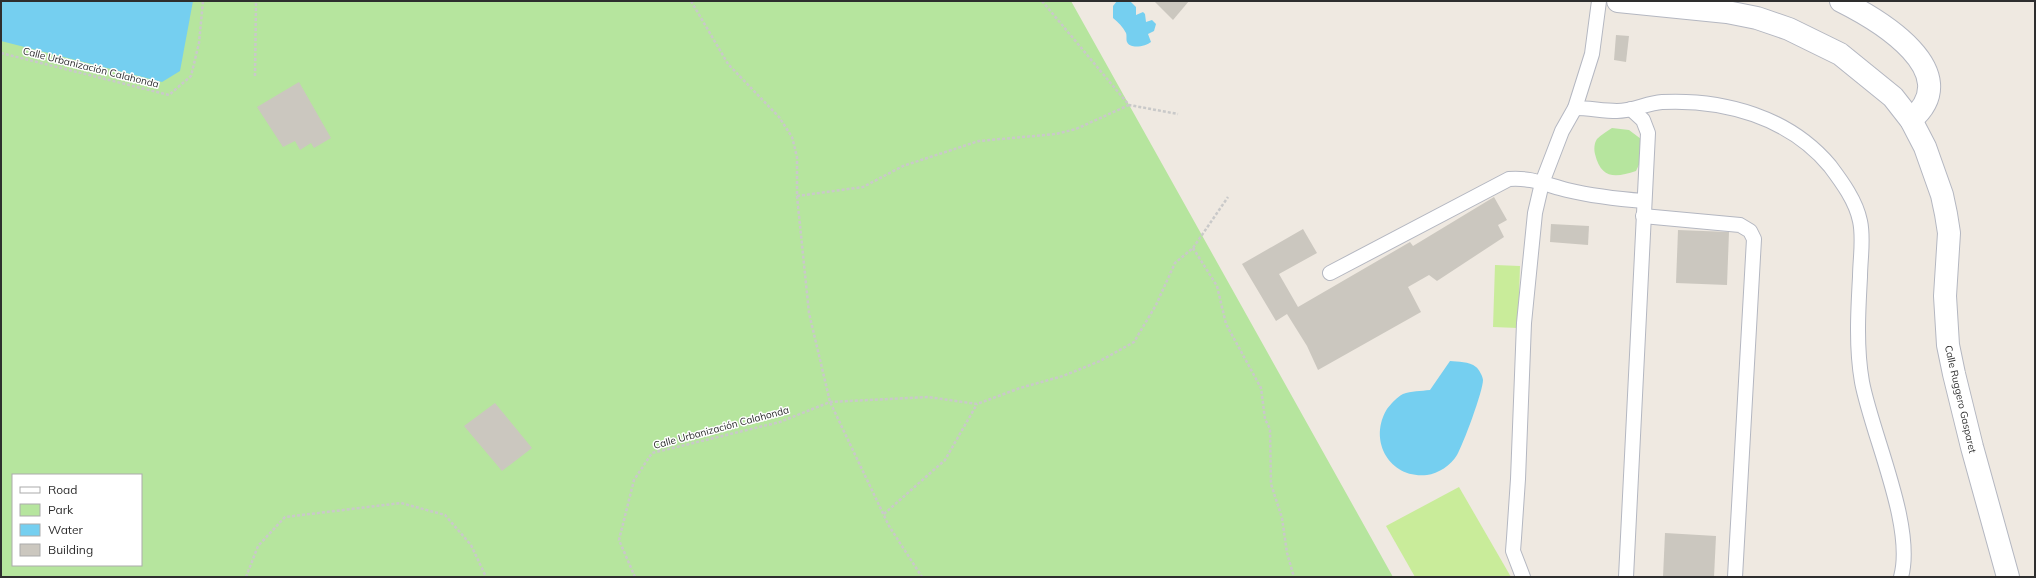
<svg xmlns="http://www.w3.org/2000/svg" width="2036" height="578" viewBox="0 0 2036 578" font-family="Mulish,sans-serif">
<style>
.green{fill:#b6e59e;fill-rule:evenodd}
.pitch{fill:#c9ec9a}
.water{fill:#75cff0}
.building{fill:#cbc7bf}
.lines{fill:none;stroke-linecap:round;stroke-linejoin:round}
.lane-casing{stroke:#b4b7c1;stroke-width:16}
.street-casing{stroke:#b4b7c1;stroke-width:24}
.path{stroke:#c9c9c9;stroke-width:2.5;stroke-dasharray:3 2;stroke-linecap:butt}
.lane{stroke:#fff;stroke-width:14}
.street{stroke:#fff;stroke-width:22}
.labels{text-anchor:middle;stroke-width:3;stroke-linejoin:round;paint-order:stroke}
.street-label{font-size:10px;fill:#2e2e2e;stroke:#fff}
</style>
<rect width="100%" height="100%" fill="#efe9e1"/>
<!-- green -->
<g class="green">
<path d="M1,1H1071L1393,577H1ZM13,475H141V565H13Z"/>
<path d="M1612,128L1629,130L1641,139L1643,156L1636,171C1615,178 1601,179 1595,154C1594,150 1594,143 1597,139C1601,135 1607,131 1612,128Z"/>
</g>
<!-- pitch -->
<g class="pitch">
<polygon points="1495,265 1520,266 1518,328 1493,327"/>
<polygon points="1459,487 1511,577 1415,577 1386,526"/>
</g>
<!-- water -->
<g class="water">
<polygon points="1,1 193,1 180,71 162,82 1,41"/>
<path d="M1117,1H1130L1136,7V15L1143,12L1145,14L1146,22L1152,20L1156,24L1154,31L1148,34L1151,42C1146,46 1131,50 1127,42C1126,40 1127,35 1126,33C1123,27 1118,22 1113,18V6Z"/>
<path d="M1450,361C1458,362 1469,361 1476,367C1479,369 1483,377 1483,380C1483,391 1463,445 1457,455C1451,465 1438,474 1427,475C1389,479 1368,440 1387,409C1391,404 1397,397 1403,394C1411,391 1421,391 1430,390Z"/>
</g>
<!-- building -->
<g class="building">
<polygon points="1154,1 1189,1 1173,20"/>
<polygon points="1616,35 1629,36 1626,62 1614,60"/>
<polygon points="299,82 331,138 314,148 311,143 300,150 295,141 283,147 257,107"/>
<polygon points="1494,197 1507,220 1498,225 1504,237 1437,281 1429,275 1408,287 1421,312 1318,370 1307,346 1287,314 1276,321 1242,264 1303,229 1317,253 1279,274 1298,307 1410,242 1413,246"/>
<polygon points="1551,224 1589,226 1588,245 1550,242"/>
<polygon points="1678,230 1729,232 1727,285 1676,283"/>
<polygon points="495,403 532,448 502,471 464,426"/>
<polygon points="1665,533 1716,536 1714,577 1663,577"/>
</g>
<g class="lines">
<!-- lane casing -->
<g class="lane-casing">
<g id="lane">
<path d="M1575,108C1589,108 1603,111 1617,111C1633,111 1647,103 1662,102C1724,99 1789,117 1830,166C1842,182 1856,201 1860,221C1864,239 1860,259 1860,277C1858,312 1856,348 1862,382C1872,435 1915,526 1901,577"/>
<polyline points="1643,216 1740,225 1750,231 1754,239 1735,577"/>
<path d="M1330,273L1509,179C1530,177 1547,185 1567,190C1592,196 1618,199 1644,201"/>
<polyline points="1523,577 1513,551 1514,538 1518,479 1524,323 1535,213 1542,183 1562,131 1575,108 1592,54 1599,1"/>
<polyline points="1626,577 1648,133 1643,120 1631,109"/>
</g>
</g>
<!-- street casing -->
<g class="street-casing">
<g id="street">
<polyline points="1618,1 1727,12 1757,18 1789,29 1840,54 1893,97 1911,120 1925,147 1942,195 1946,214 1949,233 1945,296 1948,345 1954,374 1972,447 2008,577"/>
<path d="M1841,1C1879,20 1967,72 1911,120"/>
</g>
</g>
<!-- path -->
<g class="path">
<polyline points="691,1 728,64 779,117 792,137 797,157 797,196 809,313 830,402 889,526 922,577"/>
<polyline points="1042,1 1129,105 1178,114"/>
<polyline points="1,53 169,95 191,76 199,43 203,1"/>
<polyline points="255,76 256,1"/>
<polyline points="797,196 863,187 903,166 979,141 1056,134 1076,129 1129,105"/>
<polyline points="1193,248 1217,286 1226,324 1261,388 1265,419 1270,429 1271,484 1282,518 1287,553 1294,577"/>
<polyline points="884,514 945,460 977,404"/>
<polyline points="246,577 258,546 285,517 401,503 445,515 471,545 486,577"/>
<polyline points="635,577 619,540 634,480 652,453 780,422 830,402 928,397 977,404 1020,388 1063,376 1100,361 1134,342 1156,305 1175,263 1193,248 1228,197"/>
</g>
<!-- lane -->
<use href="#lane" class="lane"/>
<!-- street -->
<use href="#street" class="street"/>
</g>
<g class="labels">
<!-- street labels -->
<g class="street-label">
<text transform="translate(91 67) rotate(14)" y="4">Calle Urbanización Calahonda</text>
<text transform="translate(1961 399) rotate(77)" y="4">Calle Ruggero Gasparet</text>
<text transform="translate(721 427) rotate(-15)" y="4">Calle Urbanización Calahonda</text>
</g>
</g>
<!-- border -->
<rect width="2036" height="578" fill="none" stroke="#2e2e2e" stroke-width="4"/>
<!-- legend -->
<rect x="12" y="474" width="130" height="92" fill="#ffffff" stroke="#ababab"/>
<rect x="20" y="487" width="20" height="6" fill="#ffffff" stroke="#ababab"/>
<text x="48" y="494" font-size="12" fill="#2e2e2e">Road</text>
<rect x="20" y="504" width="20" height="12" fill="#b6e59e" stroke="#ababab"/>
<text x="48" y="514" font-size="12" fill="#2e2e2e">Park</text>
<rect x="20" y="524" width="20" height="12" fill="#75cff0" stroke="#ababab"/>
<text x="48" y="534" font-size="12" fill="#2e2e2e">Water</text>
<rect x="20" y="544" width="20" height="12" fill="#cbc7bf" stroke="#ababab"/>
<text x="48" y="554" font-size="12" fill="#2e2e2e">Building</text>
</svg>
